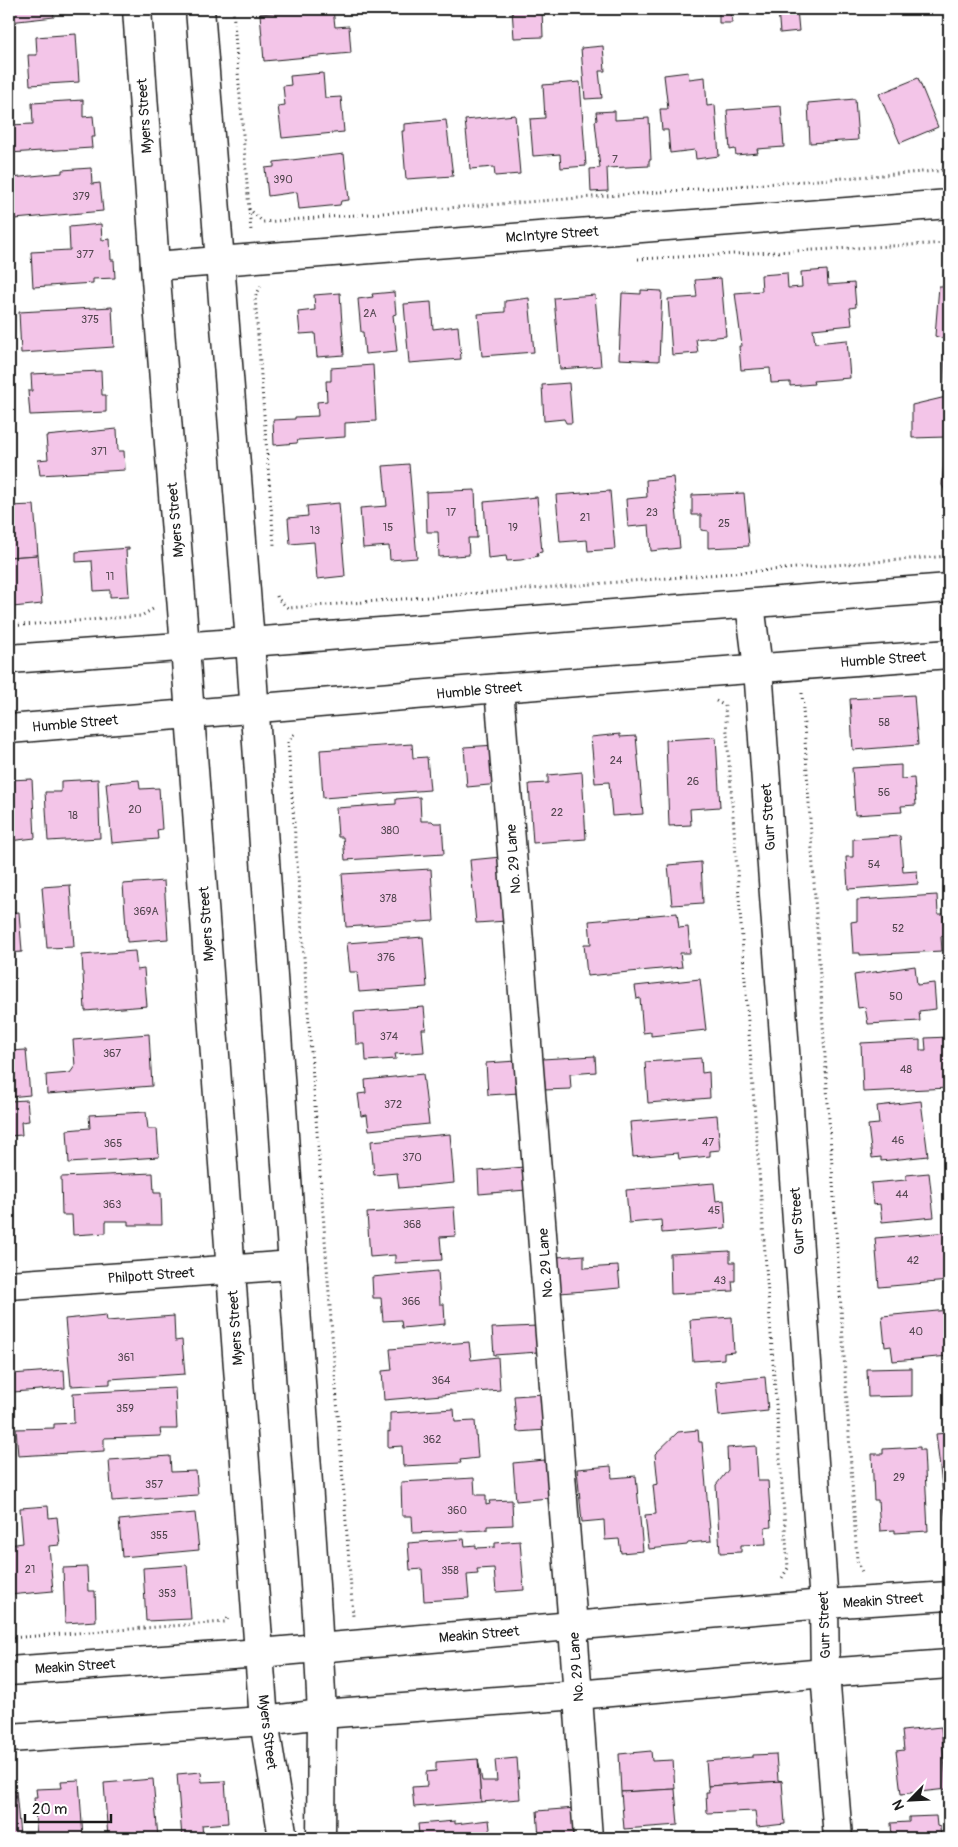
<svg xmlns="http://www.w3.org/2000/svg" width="958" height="1847" viewBox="0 0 958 1847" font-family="Pangolin,sans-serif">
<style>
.building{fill:#f3c5e8;stroke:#1c1c1c}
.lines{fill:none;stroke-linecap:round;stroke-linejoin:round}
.minor-casing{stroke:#1c1c1c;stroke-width:31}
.path{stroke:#1c1c1c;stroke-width:3;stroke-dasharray:1 4;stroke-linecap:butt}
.minor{stroke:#fff;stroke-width:28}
.labels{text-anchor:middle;stroke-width:4;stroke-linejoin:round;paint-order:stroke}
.number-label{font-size:11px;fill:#52464f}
.street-label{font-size:14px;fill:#1c1c1c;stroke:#fff}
</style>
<rect width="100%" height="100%" fill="#fff"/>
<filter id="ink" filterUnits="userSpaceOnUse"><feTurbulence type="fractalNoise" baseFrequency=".02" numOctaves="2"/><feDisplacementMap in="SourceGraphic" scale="10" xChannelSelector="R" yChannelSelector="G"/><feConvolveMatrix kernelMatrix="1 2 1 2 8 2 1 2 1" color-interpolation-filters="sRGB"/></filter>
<g filter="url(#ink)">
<!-- building -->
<g class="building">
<polygon points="9,9 53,9 54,17 9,22"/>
<polygon points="321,9 333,9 335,27 349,26 351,53 264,61 260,14"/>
<polygon points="512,9 542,9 543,37 514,38"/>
<polygon points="719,9 731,9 732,23 719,23"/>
<polygon points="778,9 797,9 799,31 780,33"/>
<polygon points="76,34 79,82 30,85 28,55 37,55 36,37"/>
<polygon points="603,46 605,71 599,71 602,98 585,99 581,48"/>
<polygon points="688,72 689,79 705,77 707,106 715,105 719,156 696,159 695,150 670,153 668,130 662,130 660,109 668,109 664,75"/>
<polygon points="323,73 325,98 341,97 344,132 282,138 278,106 285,105 283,86 291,85 290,76"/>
<polygon points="918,78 938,127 900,143 879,94"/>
<polygon points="580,82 586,166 561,168 560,154 533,156 530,119 545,118 543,85"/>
<polygon points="855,99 858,140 810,143 808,103"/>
<polygon points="83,100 83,117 93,116 95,137 91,137 92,148 9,153 9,125 33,124 32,103"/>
<polygon points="781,106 784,147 757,149 758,153 736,155 735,149 730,150 727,110"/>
<polygon points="615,111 615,120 649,118 651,160 649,160 649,166 607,168 608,191 591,192 590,169 600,168 595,121 597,120 596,112"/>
<polygon points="515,115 520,174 495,176 494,167 470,169 465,120"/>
<polygon points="446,120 453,176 406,179 402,131 404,131 404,124"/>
<polygon points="344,154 349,200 341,201 340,205 299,209 297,192 268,196 265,168 274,167 274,162"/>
<polygon points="91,168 92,184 100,183 103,211 15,219 11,178 62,173 62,170"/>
<polygon points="101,224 102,240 110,239 111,260 114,260 115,278 93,279 93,283 33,287 31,252 70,250 69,227"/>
<polygon points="827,270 828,285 854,283 856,307 850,308 852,325 813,329 815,343 847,340 850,378 813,381 814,384 790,386 790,382 771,383 770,368 741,370 739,346 742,346 735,293 762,291 761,275 787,273 788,288 802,287 801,272"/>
<polygon points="721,278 726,336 696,339 698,353 672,355 668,299 697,297 695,280"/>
<polygon points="939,286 949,286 949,498 942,485 946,437 912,438 912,405 946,397 944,339 935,336"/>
<polygon points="641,290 662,291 659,361 619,359 622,293 641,294"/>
<polygon points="394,292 396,314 393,315 397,351 365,354 363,332 361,332 358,299 373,297 372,294"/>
<polygon points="340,293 344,355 317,357 315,333 300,334 298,312 315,310 314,295"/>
<polygon points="595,295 601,366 560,369 554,298"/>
<polygon points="529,298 534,352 482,356 478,314 505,312 505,301"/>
<polygon points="431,302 433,329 458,326 461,359 409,363 404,304"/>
<polygon points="112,307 114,347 21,353 19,312"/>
<polygon points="373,365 376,421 345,423 345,437 298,440 297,443 274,445 273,420 295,419 295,417 318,416 317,402 327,401 326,381 331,381 331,368"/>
<polygon points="101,371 102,395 106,395 106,412 30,415 28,391 32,391 31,374"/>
<polygon points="569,383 572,423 566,423 564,419 544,421 542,385"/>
<polygon points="117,429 118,451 124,451 125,470 40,475 38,460 48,459 46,436"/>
<polygon points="409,464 417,558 390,560 389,546 363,548 360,508 387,506 383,466"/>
<polygon points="673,477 680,548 651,551 649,525 628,527 626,499 647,497 646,480"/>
<polygon points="475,490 477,538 468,538 469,555 439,557 438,532 427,532 426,492"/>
<polygon points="610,491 615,549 588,551 587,540 560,542 556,495"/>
<polygon points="744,493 749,546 708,548 708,531 701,530 701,515 692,515 692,495"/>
<polygon points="537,497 542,552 537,553 538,556 521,560 507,561 506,556 488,558 484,502"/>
<polygon points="339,503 345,576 317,579 314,542 290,544 288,518 308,516 307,506"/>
<polygon points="34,505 38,555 9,557 9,506"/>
<polygon points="129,548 129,550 126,550 129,596 110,597 110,590 94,591 92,561 76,562 76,552"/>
<polygon points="38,555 42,604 13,607 11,585 9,586 9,557"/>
<polygon points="914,695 918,745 853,750 850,699"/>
<polygon points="620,734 620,737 636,736 643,814 612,816 609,782 595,783 591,737"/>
<polygon points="716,737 720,807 690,809 691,825 669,826 666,740"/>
<polygon points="412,744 413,758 427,757 430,790 323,798 320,750"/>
<polygon points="496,745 500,784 467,787 464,747"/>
<polygon points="901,765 901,779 914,778 916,805 901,806 902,812 855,815 852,768"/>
<polygon points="582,772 586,839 533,843 529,784 548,783 548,775"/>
<polygon points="32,779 35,838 9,841 9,780"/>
<polygon points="98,779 100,838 48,841 45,792 61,792 61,781"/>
<polygon points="139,780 140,789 159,788 162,829 157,830 158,839 112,843 106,783"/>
<polygon points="420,797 421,821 432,821 434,823 442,823 444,854 345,860 343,837 338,837 336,808 396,804 396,799"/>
<polygon points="900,836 903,872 917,871 918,884 848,889 846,857 853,857 853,839"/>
<polygon points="501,857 507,921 476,923 470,860"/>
<polygon points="701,862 703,903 672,905 668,865"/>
<polygon points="431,869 434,921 346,927 342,874"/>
<polygon points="164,881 168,939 127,942 123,884"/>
<polygon points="70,885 74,947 47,948 42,887"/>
<polygon points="937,895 938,914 943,914 944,935 941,936 942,951 860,955 860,953 853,953 851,922 857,921 857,900"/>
<polygon points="19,912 22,952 9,953 9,913"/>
<polygon points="677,913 679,928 688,927 690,953 680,953 682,967 587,976 584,944 591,944 589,921"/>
<polygon points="423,937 427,987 359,992 357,972 350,972 347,943"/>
<polygon points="135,951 137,970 144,969 147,1006 85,1011 82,955"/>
<polygon points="915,966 917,985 934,983 936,1009 919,1011 920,1021 868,1024 865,1007 858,1008 854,975"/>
<polygon points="700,979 706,1030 651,1036 651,1032 643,1033 640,998 637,999 635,986"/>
<polygon points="424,1007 426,1029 422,1029 424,1052 395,1054 396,1059 366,1061 365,1044 356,1044 354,1012"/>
<polygon points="149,1034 152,1086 47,1094 46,1075 70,1073 75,1066 73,1040"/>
<polygon points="949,1037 949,1088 863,1092 861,1043 920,1040 920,1050 926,1050 925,1038"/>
<polygon points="26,1050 30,1095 9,1097 9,1051"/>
<polygon points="595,1056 596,1072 570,1074 571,1089 544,1090 542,1059"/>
<polygon points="701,1058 702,1073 709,1072 710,1098 648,1103 645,1062"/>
<polygon points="517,1061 519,1093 488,1095 486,1063"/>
<polygon points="423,1074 429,1124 369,1130 367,1115 361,1116 358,1094 366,1093 365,1080"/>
<polygon points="27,1100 29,1121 21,1122 22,1135 9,1136 9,1101"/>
<polygon points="921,1101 928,1156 881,1161 881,1157 872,1158 868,1125 879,1124 877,1106"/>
<polygon points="146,1112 148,1129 157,1129 159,1157 69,1163 67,1130 90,1128 89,1115"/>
<polygon points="717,1115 720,1150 710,1151 710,1156 679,1159 678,1153 633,1157 630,1122"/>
<polygon points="450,1134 454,1183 399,1188 397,1173 374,1175 371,1141"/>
<polygon points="524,1167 526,1190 479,1194 478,1171"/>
<polygon points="153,1173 154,1193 161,1193 162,1225 128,1225 128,1221 106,1221 106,1233 73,1235 72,1215 62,1215 61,1177"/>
<polygon points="929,1173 934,1217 882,1222 880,1204 873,1205 871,1183 906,1180 906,1175"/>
<polygon points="714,1183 716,1201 724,1200 726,1228 662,1233 661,1220 629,1223 626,1190"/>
<polygon points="454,1207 456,1236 440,1237 442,1260 395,1263 395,1255 370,1257 367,1213"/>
<polygon points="949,1232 949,1281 879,1287 875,1238"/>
<polygon points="730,1251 730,1262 735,1262 735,1281 732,1281 733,1291 671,1294 670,1254"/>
<polygon points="584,1255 584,1268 618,1266 620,1288 560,1293 557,1257"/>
<polygon points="438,1271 440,1304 444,1304 445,1324 402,1328 401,1320 383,1321 381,1298 373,1298 372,1277"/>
<polygon points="949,1310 949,1356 893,1361 891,1346 885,1347 882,1316"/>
<polygon points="106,1315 107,1321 174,1316 175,1341 182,1340 185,1374 110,1379 110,1384 71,1386 65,1319"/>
<polygon points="732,1317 734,1352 724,1353 724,1359 693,1361 690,1320"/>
<polygon points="537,1326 538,1352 494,1355 492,1328"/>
<polygon points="469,1342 471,1360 498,1357 500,1390 384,1400 382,1371 392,1370 390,1349"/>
<polygon points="912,1368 912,1396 868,1397 867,1369"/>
<polygon points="64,1370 65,1388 13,1392 12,1374"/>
<polygon points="765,1377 768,1411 719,1416 716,1382"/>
<polygon points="175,1388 177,1429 160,1429 161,1436 104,1438 104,1451 18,1456 16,1429 54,1428 54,1424 74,1423 73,1393"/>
<polygon points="544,1394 547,1430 517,1432 514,1396"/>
<polygon points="9,1409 13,1453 9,1453"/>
<polygon points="454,1409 455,1422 475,1421 478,1458 460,1460 461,1463 403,1466 402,1446 388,1447 388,1431 390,1432 390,1413"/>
<polygon points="949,1421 949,1520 946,1520 936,1434 946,1433 945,1422"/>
<polygon points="698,1430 699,1442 702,1442 711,1541 688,1543 687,1545 649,1549 645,1515 656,1514 653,1485 658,1484 655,1454 678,1432"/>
<polygon points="756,1446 758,1481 768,1481 771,1527 765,1528 766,1544 741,1545 741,1552 720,1553 716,1485 728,1470 727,1448"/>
<polygon points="920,1447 920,1450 924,1450 928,1531 895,1533 895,1530 880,1531 878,1500 874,1500 872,1454 883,1454 883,1449"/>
<polygon points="170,1456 171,1472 196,1471 198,1495 112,1501 109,1460"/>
<polygon points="545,1460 549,1498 516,1501 513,1463"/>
<polygon points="611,1466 612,1478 636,1476 643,1551 621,1553 619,1539 605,1540 604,1520 582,1522 577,1469"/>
<polygon points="474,1478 475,1495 486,1495 486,1505 490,1504 489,1501 512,1500 513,1525 487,1526 487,1530 413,1533 412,1516 402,1516 401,1482"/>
<polygon points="48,1506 49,1518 57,1517 60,1545 49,1546 53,1591 9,1595 9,1545 23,1543 20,1508"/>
<polygon points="195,1513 199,1550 122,1557 119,1520"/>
<polygon points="464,1539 465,1546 476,1545 476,1548 495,1547 495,1543 520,1541 524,1590 496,1592 494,1568 477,1569 478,1574 467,1575 469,1598 424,1601 422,1569 410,1570 408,1543"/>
<polygon points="187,1565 191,1619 146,1621 143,1568"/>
<polygon points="87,1567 88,1591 95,1591 96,1621 65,1623 63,1568"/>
<polygon points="941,1727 947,1789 901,1794 896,1751 904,1750 902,1731"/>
<polygon points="651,1751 652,1761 673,1760 675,1789 621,1792 619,1754"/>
<polygon points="776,1754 778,1780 782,1781 708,1786 706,1761 753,1757 753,1755"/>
<polygon points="517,1758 520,1799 481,1802 478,1759 482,1781 497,1781 495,1760"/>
<polygon points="478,1759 481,1802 414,1807 412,1787 427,1786 426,1772 436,1771 436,1762"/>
<polygon points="201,1772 202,1782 225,1781 228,1823 202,1825 203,1838 182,1838 177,1774"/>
<polygon points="153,1779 158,1838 108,1838 104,1783"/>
<polygon points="79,1780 83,1838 37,1838 34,1797 37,1797 36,1789 62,1788 61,1781"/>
<polygon points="782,1781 785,1824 757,1827 755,1811 707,1813 706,1792 709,1792 708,1786"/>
<polygon points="675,1789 678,1825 624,1829 621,1792"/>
<polygon points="9,1791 16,1791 20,1836 9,1837"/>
<polygon points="576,1808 579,1838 539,1838 537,1811"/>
<polygon points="936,1816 937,1826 940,1827 941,1838 892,1838 891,1823 909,1822 909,1817"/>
<polygon points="489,1820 491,1838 415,1838 414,1834 419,1834 418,1824 455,1821 455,1824"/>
</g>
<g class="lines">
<!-- minor casing -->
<g class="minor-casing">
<g id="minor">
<polyline points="137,9 155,266 185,647 264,1721 283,1838"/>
<polyline points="200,9 250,642 317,1614 322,1714 321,1838"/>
<polyline points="155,266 949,204"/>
<polyline points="750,604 758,668 824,1604 825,1673 838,1838"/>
<polyline points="9,659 250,642 949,588"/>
<polyline points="499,688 573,1627 588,1838"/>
<polyline points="9,729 499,688 949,654"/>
<polyline points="9,1285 293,1265"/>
<polyline points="9,1671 260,1653 824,1604 949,1596"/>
<polyline points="9,1738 264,1721 322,1714 577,1695 825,1673 949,1664"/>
</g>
</g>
<!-- path -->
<g class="path">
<polyline points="233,9 249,209 263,222 949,170"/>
<polyline points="249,209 251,231"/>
<polyline points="638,259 949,243"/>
<polyline points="261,286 255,297 274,545"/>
<polyline points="277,596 278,599 288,608 949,556"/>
<polyline points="9,626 141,616 153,609"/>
<polyline points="802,693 857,1561 863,1574"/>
<polyline points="716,701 725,706 788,1568 782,1578"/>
<polyline points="294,734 288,742 353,1616"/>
<polyline points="9,1638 225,1622 228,1618"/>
</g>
<!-- minor -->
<use href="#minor" class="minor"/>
</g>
</g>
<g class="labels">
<!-- number labels -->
<g class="number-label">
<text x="615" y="163">7</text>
<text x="283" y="183">390</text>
<text x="81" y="200">379</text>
<text x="85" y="258">377</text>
<text x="370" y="317">2A</text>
<text x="90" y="323">375</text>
<text x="99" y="455">371</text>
<text x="451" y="516">17</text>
<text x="652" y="516">23</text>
<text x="585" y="521">21</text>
<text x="724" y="527">25</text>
<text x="388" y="531">15</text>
<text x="513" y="531">19</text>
<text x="315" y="534">13</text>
<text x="110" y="580">11</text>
<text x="884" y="726">58</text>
<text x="616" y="764">24</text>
<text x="693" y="785">26</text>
<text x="884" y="796">56</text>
<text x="135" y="813">20</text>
<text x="557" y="816">22</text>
<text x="73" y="819">18</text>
<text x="390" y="834">380</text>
<text x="874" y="868">54</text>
<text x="388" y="902">378</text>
<text x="146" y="915">369A</text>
<text x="898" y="932">52</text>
<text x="386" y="961">376</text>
<text x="896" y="1000">50</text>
<text x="389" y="1040">374</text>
<text x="112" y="1057">367</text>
<text x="906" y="1073">48</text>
<text x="393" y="1108">372</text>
<text x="898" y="1144">46</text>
<text x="708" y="1146">47</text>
<text x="113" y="1147">365</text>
<text x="412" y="1161">370</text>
<text x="902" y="1198">44</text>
<text x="112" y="1208">363</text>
<text x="714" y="1214">45</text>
<text x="412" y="1228">368</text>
<text x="913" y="1264">42</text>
<text x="720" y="1284">43</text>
<text x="411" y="1305">366</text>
<text x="916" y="1335">40</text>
<text x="126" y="1361">361</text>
<text x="441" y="1384">364</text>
<text x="125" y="1412">359</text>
<text x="432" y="1443">362</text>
<text x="899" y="1481">29</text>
<text x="154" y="1488">357</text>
<text x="457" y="1514">360</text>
<text x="159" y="1539">355</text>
<text x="30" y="1573">21</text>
<text x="450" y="1574">358</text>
<text x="167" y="1597">353</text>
</g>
<!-- street labels -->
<g class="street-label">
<text transform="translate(144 116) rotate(-94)" y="5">Myers Street</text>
<text transform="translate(552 234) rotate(-4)" y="5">McIntyre Street</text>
<text transform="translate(175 520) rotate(-95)" y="5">Myers Street</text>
<text transform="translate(883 659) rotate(-4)" y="5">Humble Street</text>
<text transform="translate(479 690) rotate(-5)" y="5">Humble Street</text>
<text transform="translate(75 723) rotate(-5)" y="5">Humble Street</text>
<text transform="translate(768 817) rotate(-94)" y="5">Gurr Street</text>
<text transform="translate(513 859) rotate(-94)" y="5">No. 29 Lane</text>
<text transform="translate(206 924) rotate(-94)" y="5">Myers Street</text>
<text transform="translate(797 1221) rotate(-94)" y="5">Gurr Street</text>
<text transform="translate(545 1263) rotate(-94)" y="5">No. 29 Lane</text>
<text transform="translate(151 1275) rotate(-4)" y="5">Philpott Street</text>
<text transform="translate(235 1328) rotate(-94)" y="5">Myers Street</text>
<text transform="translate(883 1600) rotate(-4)" y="5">Meakin Street</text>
<text transform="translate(824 1625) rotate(-92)" y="5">Gurr Street</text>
<text transform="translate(479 1634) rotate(-5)" y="5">Meakin Street</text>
<text transform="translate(75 1666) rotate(-4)" y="5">Meakin Street</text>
<text transform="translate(576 1667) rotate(-94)" y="5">No. 29 Lane</text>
<text transform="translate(268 1732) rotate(83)" y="5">Myers Street</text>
</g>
</g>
<!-- margin -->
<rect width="958" height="1847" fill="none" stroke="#fff" stroke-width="30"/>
<rect x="15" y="15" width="928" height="1817" fill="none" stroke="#1c1c1c" stroke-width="2" filter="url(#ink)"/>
<!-- north arrow -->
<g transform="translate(910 1800) rotate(246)" stroke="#ffffff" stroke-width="4" paint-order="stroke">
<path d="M0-4L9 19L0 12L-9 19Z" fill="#1c1c1c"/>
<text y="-8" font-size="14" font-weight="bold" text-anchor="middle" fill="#1c1c1c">N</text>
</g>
<!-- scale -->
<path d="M25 1814v8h86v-8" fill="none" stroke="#1c1c1c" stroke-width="2.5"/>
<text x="32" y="1814" font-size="15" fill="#1c1c1c" stroke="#ffffff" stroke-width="4" paint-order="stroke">20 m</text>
</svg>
